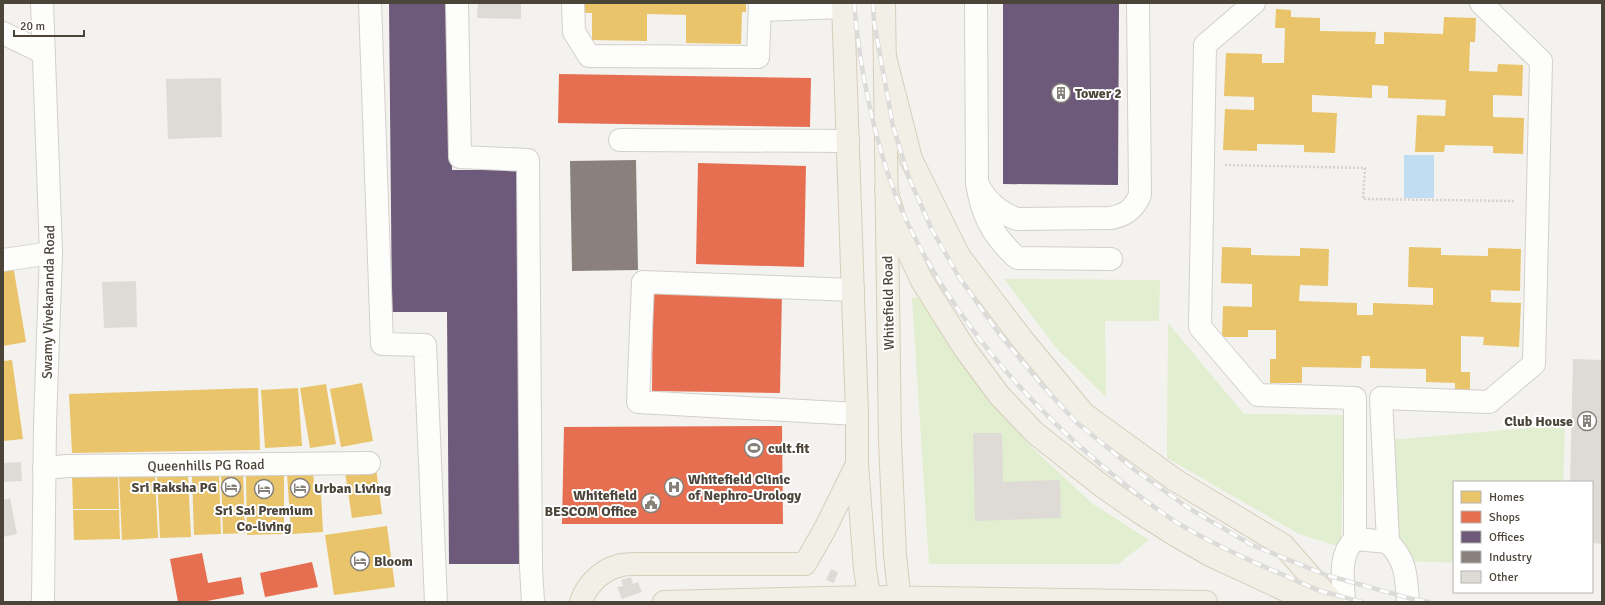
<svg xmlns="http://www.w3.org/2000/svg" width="1605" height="605" viewBox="0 0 1605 605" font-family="Signika,sans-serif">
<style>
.green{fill:#e1eecf}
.water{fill:#c0ddf1}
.homes{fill:#e9c46a}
.shops{fill:#e76f51}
.offices{fill:#6d597a}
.industry{fill:#8a817c}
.building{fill:#dedbd6}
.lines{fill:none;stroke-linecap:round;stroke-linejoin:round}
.minor-casing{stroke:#d2d0cb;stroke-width:24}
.major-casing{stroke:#d6cebb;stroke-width:24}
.path{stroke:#d3d2cc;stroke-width:2.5;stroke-dasharray:2 2;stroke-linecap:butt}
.minor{stroke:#fdfdfc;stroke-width:22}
.major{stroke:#f2efe6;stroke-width:22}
.rail-casing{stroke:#dbdbda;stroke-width:4.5}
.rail{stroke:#fff;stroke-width:3;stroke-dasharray:9;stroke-linecap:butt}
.labels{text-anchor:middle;stroke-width:4;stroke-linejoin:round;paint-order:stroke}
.poi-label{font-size:14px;font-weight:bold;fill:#4b4439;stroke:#fff;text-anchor:start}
.street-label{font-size:14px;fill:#4b4439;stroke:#fff}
</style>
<rect width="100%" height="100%" fill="#f4f2ee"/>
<!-- green -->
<g class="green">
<polygon points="1004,279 1160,280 1159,321 1105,321 1106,397 1058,350"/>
<polygon points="912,297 922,299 980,384 1028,444 1093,504 1149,540 1118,564 929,564"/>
<polygon points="1168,323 1244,414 1344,415 1341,547 1299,534 1167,458"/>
<polygon points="1565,425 1563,482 1454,482 1454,563 1408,561 1390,527 1389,440"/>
</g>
<!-- water -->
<rect class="water" x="1404" y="155" width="30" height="43"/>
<!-- homes -->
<g class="homes">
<polygon points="585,3 746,3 746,12 742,12 741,44 686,43 686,15 647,14 647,41 592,40 592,13 585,13"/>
<polygon points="1276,9 1291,10 1291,17 1320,18 1320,31 1376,32 1375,44 1384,44 1384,32 1443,34 1444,17 1476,18 1475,42 1470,42 1469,71 1497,72 1498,64 1523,65 1522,96 1493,95 1493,117 1524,118 1523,154 1493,153 1493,146 1445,145 1444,152 1415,152 1417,115 1445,116 1446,100 1388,98 1388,86 1372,85 1372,98 1312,95 1312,112 1337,113 1335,153 1304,152 1304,145 1257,144 1257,151 1223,150 1225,109 1254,110 1254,97 1224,96 1226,53 1262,54 1262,63 1284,63 1285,28 1275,28"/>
<polygon points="1222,247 1251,248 1251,255 1300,256 1300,248 1329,249 1328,286 1300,285 1299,301 1357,303 1357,315 1373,315 1373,303 1433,305 1433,288 1408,287 1409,247 1441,248 1441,255 1488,256 1488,248 1521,249 1520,291 1491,290 1491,302 1521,303 1519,347 1483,345 1484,337 1461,336 1461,372 1470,372 1470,390 1455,390 1455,383 1426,382 1426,369 1370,368 1370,356 1362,356 1361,368 1302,367 1302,383 1270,383 1270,359 1276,359 1276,330 1248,330 1248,337 1222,337 1223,306 1252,307 1252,284 1221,283"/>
<polygon points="13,265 26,342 3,346 3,267"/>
<polygon points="12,360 23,439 3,441 3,361"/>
<polygon points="362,383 373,441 341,447 330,389"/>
<polygon points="326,384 336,444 310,448 300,388"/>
<polygon points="258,388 260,450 72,453 69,394"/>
<polygon points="298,388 302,446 265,448 261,390"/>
<polygon points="376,468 382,514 352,518 345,472"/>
<polygon points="243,472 245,533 223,534 221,473"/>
<polygon points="313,472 315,494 321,493 323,532 291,534 287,473"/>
<polygon points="284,473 284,534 247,535 246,474"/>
<polygon points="155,475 158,538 122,540 119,476"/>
<polygon points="188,475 191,537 160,538 157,476"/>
<polygon points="192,476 219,476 221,534 194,535"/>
<polygon points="72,477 118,477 119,509 73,509"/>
<polygon points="73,510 119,510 120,539 74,540"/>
<polygon points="387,526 395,587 334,595 325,535"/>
</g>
<!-- shops -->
<g class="shops">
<polygon points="559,74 811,78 810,127 558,123"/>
<polygon points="698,163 806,166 804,267 696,264"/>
<polygon points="653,289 782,292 780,393 652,391"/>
<polygon points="782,426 783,524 562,524 564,427"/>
<polygon points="202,553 208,583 241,577 244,594 202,602 178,602 170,559"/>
<polygon points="312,562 318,587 265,597 260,573"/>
</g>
<!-- offices -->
<g class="offices">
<polygon points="389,3 451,3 452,170 517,170 521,564 449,564 447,312 392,312"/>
<polygon points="1003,3 1119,3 1118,185 1003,184"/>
</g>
<!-- industry -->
<polygon class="industry" points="636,160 638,270 572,271 570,161"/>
<!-- building -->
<g class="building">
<polygon points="478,3 521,3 521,19 477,18"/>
<polygon points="221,78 222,137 168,139 166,79"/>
<polygon points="136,281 137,327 104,328 102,282"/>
<polygon points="1573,359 1602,360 1602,544 1592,543 1592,482 1570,482"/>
<polygon points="973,433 1002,433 1003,482 1060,480 1061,518 975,521"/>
<polygon points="21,462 22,481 3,482 3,463"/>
<polygon points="10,498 17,534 3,537 3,500"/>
<polygon points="831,569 838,572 834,583 826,580"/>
<polygon points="631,577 633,584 638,582 642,592 622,599 617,587 623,586 621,580"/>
</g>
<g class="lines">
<!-- minor casing -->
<g class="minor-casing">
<g id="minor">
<polyline points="42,3 51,253 45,424 43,602"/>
<polyline points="370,3 382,344 425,345 436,602"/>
<polyline points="457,3 460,157 528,160 531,567 533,602"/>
<polyline points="573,3 574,32 589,56 758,57 760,3"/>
<path d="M976,3L977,183C982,215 992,235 1017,258L1111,259"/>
<polyline points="1254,3 1205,45 1200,327 1258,395 1355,398 1355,539"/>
<polyline points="760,10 843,7"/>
<polyline points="3,33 44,53"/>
<polyline points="620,140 848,141"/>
<path d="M977,183C986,201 998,212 1017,219L1110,218C1125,216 1134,209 1140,195L1138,3"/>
<polyline points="3,260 51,253"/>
<polyline points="853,290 643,282 638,402 857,414"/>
<polyline points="44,468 68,466 369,463"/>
<path d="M1344,602C1343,581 1338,555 1355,539L1388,542"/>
<path d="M1408,602C1406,576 1407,562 1388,542L1381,398L1489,402L1534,364L1541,61L1481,3"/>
</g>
</g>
<!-- major casing -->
<g class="major-casing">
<g id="major">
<polyline points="843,3 857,414 857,464 865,569 870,602"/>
<polyline points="884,3 890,442 895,555 900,602"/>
<polyline points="885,57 911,159 959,256 1022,339 1084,414 1175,480 1283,545 1333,602"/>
<polyline points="886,190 901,239 907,249 922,281 965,349 999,395 1035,433 1102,486 1139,512 1177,536 1210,555 1311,602"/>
<path d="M581,602C586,586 601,570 618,566C623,564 631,564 637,564H805L825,529L857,464"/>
<polyline points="664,602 869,597 1206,602"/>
</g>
</g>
<!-- path -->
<polyline class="path" points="1225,165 1365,168 1363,199 1515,201"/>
<!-- minor -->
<use href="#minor" class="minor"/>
<!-- major -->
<use href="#major" class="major"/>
<!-- rail casing -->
<g class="rail-casing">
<g id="rail">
<path d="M854,3C860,77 880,172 915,238C960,325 1026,401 1100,464C1125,485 1153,508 1181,525C1215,545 1250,561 1286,576C1298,581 1309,587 1321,591C1334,595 1348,598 1362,602"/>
<polyline points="873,3 874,22 893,126 909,178 932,230 959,277 997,331 1042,385 1076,422 1135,470 1190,509 1252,545 1326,575 1412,599 1429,602"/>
</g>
</g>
<!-- rail -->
<use href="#rail" class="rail"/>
</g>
<!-- icons -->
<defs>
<g id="building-ring" transform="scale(1)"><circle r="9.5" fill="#fff" stroke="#868178" stroke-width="1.5"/><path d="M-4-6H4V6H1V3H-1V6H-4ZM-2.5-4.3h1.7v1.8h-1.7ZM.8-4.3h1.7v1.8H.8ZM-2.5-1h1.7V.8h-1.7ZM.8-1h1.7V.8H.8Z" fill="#868178"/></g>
<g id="stadium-ring" transform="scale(1)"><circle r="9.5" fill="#fff" stroke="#868178" stroke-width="1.5"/><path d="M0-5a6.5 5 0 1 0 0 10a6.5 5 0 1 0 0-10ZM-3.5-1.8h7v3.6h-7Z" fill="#868178"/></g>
<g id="hotel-ring" transform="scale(1)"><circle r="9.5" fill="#fff" stroke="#868178" stroke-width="1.5"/><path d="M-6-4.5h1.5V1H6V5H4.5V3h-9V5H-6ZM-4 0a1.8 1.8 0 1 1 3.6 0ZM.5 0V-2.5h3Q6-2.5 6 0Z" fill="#868178"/></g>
<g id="hospital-ring" transform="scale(1)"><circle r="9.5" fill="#fff" stroke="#868178" stroke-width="1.5"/><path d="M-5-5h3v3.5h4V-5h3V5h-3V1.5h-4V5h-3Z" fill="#868178"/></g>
<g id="civic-ring" transform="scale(1)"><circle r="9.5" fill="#fff" stroke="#868178" stroke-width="1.5"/><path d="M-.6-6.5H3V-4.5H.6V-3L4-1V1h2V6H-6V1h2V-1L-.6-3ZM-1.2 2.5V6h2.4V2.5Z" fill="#868178"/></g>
</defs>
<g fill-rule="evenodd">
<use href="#building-ring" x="1061" y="93"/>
<use href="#building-ring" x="1587" y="421"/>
<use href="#stadium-ring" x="754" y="448"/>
<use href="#hotel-ring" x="231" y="487"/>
<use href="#hospital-ring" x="674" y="487"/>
<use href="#hotel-ring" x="300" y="488"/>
<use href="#hotel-ring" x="264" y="489"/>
<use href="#civic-ring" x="651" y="503"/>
<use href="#hotel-ring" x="360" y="561"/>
</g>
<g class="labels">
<!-- poi labels -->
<g class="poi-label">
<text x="1075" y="98">Tower 2</text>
<text x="1573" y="426" text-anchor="end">Club House</text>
<text x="768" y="453">cult.fit</text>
<text x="688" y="484">Whitefield Clinic<tspan x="688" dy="16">of Nephro-Urology</tspan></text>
<text x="217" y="492" text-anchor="end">Sri Raksha PG</text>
<text x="314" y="493">Urban Living</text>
<text x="637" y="500" text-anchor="end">Whitefield<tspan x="637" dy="16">BESCOM Office</tspan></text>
<text x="264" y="515" text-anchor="middle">Sri Sai Premium<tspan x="264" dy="16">Co-living</tspan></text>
<text x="374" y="566">Bloom</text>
</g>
<!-- street labels -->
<g class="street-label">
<text transform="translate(48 302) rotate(-89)" y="5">Swamy Vivekananda Road</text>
<text transform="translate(888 303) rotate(-91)" y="5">Whitefield Road</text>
<text transform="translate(206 465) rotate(-1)" y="5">Queenhills PG Road</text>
</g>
</g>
<!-- border -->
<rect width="1605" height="605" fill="none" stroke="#4b4439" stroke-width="8"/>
<!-- legend -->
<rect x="1453" y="481" width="140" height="112" fill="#ffffff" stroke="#b7b4b0"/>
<rect x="1461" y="491" width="20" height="12" fill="#e9c46a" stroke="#b7b4b0"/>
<text x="1489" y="501" font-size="12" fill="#4b4439">Homes</text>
<rect x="1461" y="511" width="20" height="12" fill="#e76f51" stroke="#b7b4b0"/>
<text x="1489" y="521" font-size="12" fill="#4b4439">Shops</text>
<rect x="1461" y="531" width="20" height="12" fill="#6d597a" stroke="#b7b4b0"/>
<text x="1489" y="541" font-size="12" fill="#4b4439">Offices</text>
<rect x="1461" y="551" width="20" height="12" fill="#8a817c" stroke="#b7b4b0"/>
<text x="1489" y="561" font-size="12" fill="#4b4439">Industry</text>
<rect x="1461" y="571" width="20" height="12" fill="#dedbd6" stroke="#b7b4b0"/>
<text x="1489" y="581" font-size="12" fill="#4b4439">Other</text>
<!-- scale -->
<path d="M14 30v6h70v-6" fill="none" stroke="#4b4439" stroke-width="2"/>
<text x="20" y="30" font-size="12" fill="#4b4439" stroke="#ffffff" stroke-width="3" paint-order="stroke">20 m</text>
</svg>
